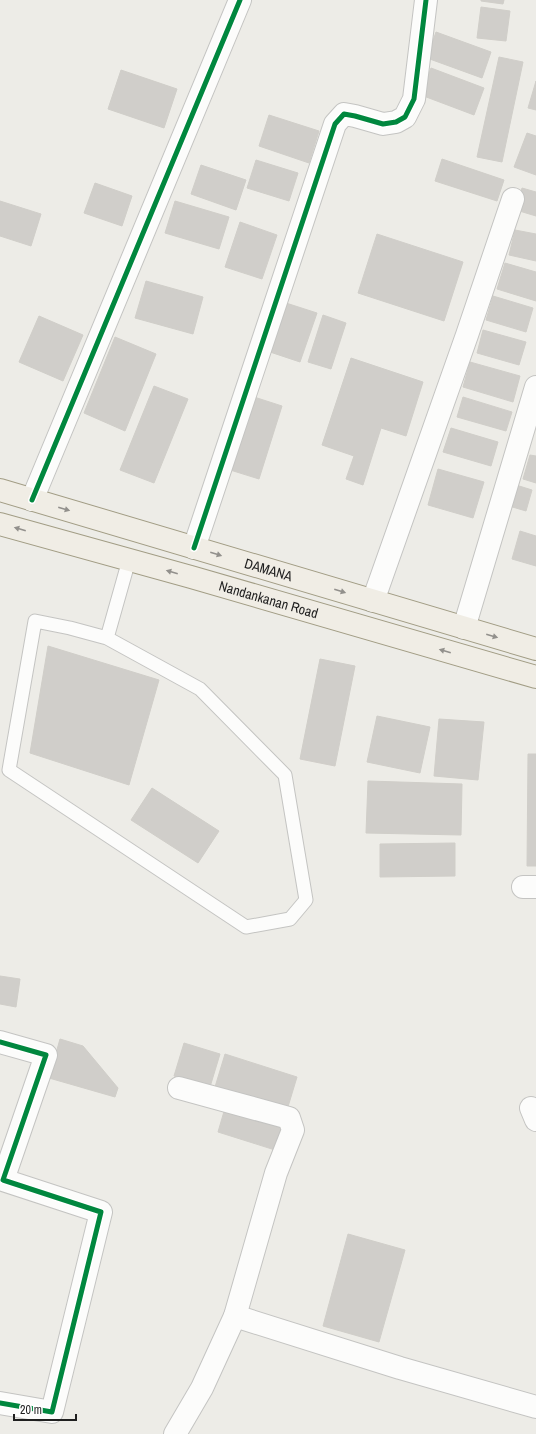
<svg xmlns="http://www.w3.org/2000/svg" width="536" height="1434" viewBox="0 0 536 1434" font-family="'Archivo Narrow',sans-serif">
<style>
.building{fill:#d0ceca;stroke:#d0cec9}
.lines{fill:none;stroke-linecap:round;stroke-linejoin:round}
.lane-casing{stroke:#c4c4c2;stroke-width:15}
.street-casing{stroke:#c4c4c2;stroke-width:24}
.primary-casing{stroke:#a29d85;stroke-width:24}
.lane{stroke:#fcfcfb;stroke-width:13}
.street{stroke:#fcfcfb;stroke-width:22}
.primary{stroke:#f0ede5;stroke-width:22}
.cycleway-casing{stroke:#fff;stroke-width:8}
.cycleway{stroke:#00873e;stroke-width:5}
.oneway{fill:#92908c}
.labels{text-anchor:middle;stroke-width:3;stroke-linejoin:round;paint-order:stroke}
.street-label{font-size:14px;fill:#1f1f1f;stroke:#fff}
</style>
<rect width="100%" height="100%" fill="#edece7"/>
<!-- building -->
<g class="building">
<polygon points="481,0 504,0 503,4 481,1"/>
<polygon points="481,7 510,11 506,41 477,38"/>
<polygon points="436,32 491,52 482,78 427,58"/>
<polygon points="499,57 523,62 502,162 477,157"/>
<polygon points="431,68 484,88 474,115 421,95"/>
<polygon points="121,70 177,89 164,128 108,109"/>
<polygon points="536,81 536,110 528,108"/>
<polygon points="269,115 319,131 309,163 259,146"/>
<polygon points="527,133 536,136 536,175 514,167"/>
<polygon points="442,159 504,180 497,201 435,181"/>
<polygon points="256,160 298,173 289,201 247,188"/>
<polygon points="201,165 246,180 236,210 191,194"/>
<polygon points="95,183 132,196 122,226 84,213"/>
<polygon points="522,188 536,192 536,216 516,210"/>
<polygon points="0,201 41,214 31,246 0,236"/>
<polygon points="175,201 229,217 219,249 165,233"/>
<polygon points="240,222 277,235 262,279 225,267"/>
<polygon points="515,230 536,234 536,261 509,255"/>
<polygon points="377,234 463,262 444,321 358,293"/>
<polygon points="505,263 536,272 536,301 497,289"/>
<polygon points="146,281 203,297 193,334 135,318"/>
<polygon points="493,296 533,308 526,332 486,320"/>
<polygon points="286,303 317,313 300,362 270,352"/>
<polygon points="323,315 346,323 331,369 308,362"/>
<polygon points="39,316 83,335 63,381 19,362"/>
<polygon points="483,330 526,342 519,365 477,353"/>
<polygon points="115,337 156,354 125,431 84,413"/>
<polygon points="351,358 423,382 406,436 381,428 363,485 346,479 354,456 322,445"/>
<polygon points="470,362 520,376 513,402 463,387"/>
<polygon points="154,386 188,399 154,483 120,470"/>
<polygon points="251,396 282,406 259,479 227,469"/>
<polygon points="463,397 512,412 506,431 457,417"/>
<polygon points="451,428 498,442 491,466 443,452"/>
<polygon points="530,455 536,456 536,483 523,479"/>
<polygon points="438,469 484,482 473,518 428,505"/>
<polygon points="516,485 532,490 526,511 509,506"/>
<polygon points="520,531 536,536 536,566 512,559"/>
<polygon points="48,646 159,680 129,785 30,753"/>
<polygon points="320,659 355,666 335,766 300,759"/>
<polygon points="377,716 430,727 420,773 367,762"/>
<polygon points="439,719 484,722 478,780 434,776"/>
<polygon points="528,754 536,754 536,866 527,866"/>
<polygon points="368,781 462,784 461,835 366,833"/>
<polygon points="152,788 219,831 198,863 131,820"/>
<polygon points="455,843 455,876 380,877 380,844"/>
<polygon points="0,976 20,979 16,1007 0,1004"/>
<polygon points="60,1039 83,1046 118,1088 115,1097 49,1078"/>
<polygon points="184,1043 220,1054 210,1087 174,1076"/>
<polygon points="225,1054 297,1077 287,1110 215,1087"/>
<polygon points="225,1108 283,1126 275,1150 218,1132"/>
<polygon points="348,1234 405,1250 379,1342 323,1326"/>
</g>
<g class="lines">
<!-- lane casing -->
<g class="lane-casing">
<polyline id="lane" points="107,638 70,628 35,621 9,770 246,927 290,919 306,900 285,775 200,689 107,638 129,560"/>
</g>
<!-- street casing -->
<g class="street-casing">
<g id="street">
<polyline points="32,500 240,0"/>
<polyline points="194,548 335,124 344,114 355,116 383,124 396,122 405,117 414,99 426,0"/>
<polyline points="373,601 467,335 513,199"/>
<polyline points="464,628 536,387"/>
<polyline points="523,887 536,887"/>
<polyline points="0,1042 46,1055 3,1180 101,1212 52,1412 0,1403"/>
<polyline points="531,1108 536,1120"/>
<polyline points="235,1316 400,1368 536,1407"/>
<polyline points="175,1434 202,1388 235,1316 276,1173 293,1130 289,1118 179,1088"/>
</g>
</g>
<!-- primary casing -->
<g class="primary-casing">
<g id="primary">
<path id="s1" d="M0,490L536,649"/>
<path id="s2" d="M0,524L191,577L536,677"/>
</g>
</g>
<!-- lane -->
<use href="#lane" class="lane"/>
<!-- street -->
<use href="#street" class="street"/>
<!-- primary -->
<use href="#primary" class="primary"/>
<!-- cycleway casing -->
<g class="cycleway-casing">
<g id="cycleway">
<polyline points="32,500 240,0"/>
<polyline points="194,548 335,124 344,114 355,116 383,124 396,122 405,117 414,99 426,0"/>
<polyline points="0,1042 46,1055 3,1180 101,1212 52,1412 0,1403"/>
</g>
</g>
<!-- cycleway -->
<use href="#cycleway" class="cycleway"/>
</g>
<!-- one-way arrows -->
<defs><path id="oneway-solid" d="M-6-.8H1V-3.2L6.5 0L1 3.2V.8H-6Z"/></defs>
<g class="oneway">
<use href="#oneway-solid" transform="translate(64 509) rotate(16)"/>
<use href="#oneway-solid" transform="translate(20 529) rotate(-164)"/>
<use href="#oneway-solid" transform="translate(216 554) rotate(17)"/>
<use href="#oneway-solid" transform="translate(172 572) rotate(-164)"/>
<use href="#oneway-solid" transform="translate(340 591) rotate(17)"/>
<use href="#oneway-solid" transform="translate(492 636) rotate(16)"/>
<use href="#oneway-solid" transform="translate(445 651) rotate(-164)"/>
</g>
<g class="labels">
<!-- street labels -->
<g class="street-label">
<text dy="5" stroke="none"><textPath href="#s1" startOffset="280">DAMANA</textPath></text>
<text dy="5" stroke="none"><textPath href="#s2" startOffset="279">Nandankanan Road</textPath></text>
</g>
</g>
<!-- scale -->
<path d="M14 1414v6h62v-6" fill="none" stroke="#1f1f1f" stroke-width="2"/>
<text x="20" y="1414" font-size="12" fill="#1f1f1f" stroke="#ffffff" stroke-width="3" paint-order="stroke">20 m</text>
</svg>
